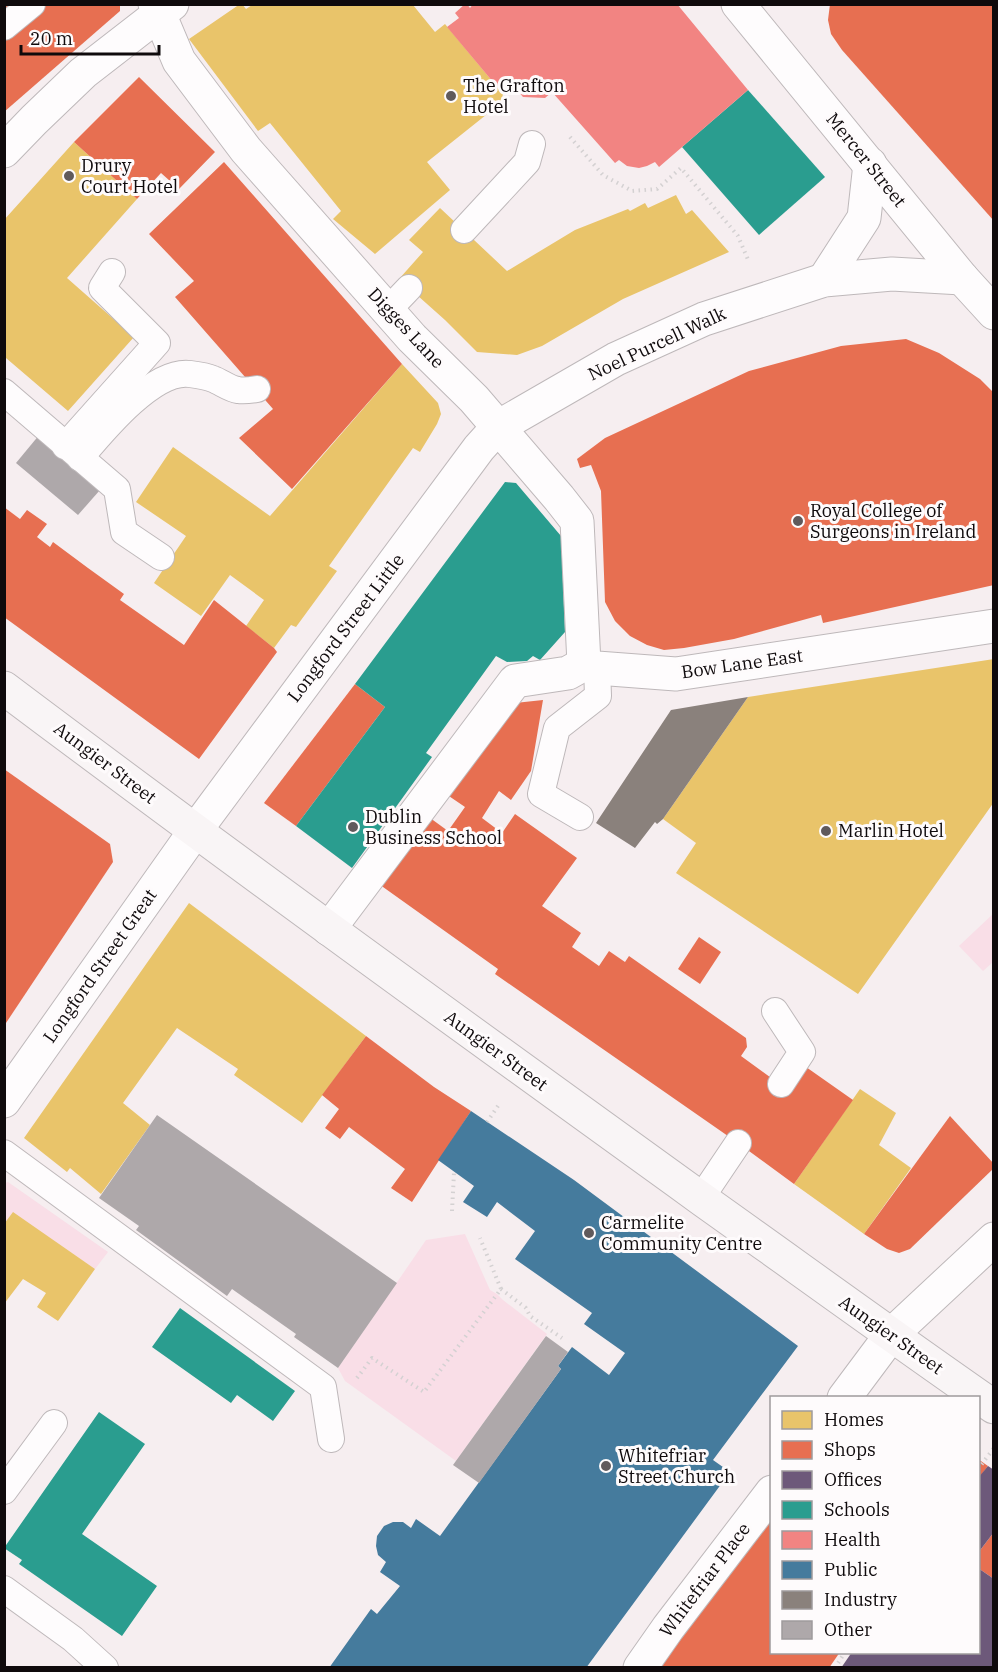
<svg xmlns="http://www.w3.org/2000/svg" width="998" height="1672" viewBox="0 0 998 1672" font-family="'IBM Plex Serif',serif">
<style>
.green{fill:#f9dee7}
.homes{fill:#e9c46a}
.shops{fill:#e76f51}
.offices{fill:#6d597a}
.schools{fill:#2a9d8f}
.health{fill:#f28482}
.public{fill:#457b9d}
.industry{fill:#8a817c}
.building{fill:#aea8aa}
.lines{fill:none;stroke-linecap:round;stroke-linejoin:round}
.service-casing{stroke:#beb8ba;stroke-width:28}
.minor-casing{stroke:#beb8ba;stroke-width:35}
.tertiary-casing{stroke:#beb8ba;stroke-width:35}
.secondary-casing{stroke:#beb8ba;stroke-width:35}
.path{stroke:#d4d1d2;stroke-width:4;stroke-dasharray:1.5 4.5;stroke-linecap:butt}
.service{stroke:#fefcfd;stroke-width:26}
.minor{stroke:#fefcfd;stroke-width:33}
.tertiary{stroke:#fefcfd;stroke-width:33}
.secondary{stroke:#f9f5f6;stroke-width:33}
.poi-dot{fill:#605a5c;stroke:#fefbfc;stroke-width:2}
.labels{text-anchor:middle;stroke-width:6;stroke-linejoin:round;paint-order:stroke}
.poi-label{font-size:18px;fill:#0f0a0c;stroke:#fefbfc;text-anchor:start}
.street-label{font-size:18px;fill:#0f0a0c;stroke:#fefbfc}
</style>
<rect width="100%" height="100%" fill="#f6eef0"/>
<!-- green -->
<g class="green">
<polygon points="993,914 993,962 983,971 959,946"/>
<polygon points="8,1182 108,1252 95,1269 13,1213 5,1224 5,1183"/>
<polygon points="465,1234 490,1290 497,1294 503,1300 547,1334 456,1461 345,1381 338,1368 426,1240"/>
</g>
<!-- homes -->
<g class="homes">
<polygon points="240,4 242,4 246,9 252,5 413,5 435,32 445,24 503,94 501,103 427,162 450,190 375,254 333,219 341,211 270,123 258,131 189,39"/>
<polygon points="74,142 137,199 67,278 134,337 68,411 6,358 4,360 4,220"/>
<polygon points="676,195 686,214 692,210 729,252 623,299 542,346 517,355 477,352 445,320 399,279 423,252 409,240 440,208 507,271 575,230 628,209 630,211 645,203 648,208"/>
<polygon points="402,364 438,403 441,414 437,424 420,452 413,448 329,566 337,571 296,627 291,625 274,648 246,626 264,600 230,575 201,616 154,583 186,536 136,502 173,447 270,516"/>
<polygon points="994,659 994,802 858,994 676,873 696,843 663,819 748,697"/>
<polygon points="189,903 366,1036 302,1123 234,1075 238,1069 177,1028 123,1103 150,1125 101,1194 70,1168 67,1172 24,1138"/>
<polygon points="860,1089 896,1113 879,1145 911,1168 864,1234 794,1184"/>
<polygon points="13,1212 95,1269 58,1321 37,1307 46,1293 23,1279 4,1304 4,1224"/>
</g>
<!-- shops -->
<g class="shops">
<polygon points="4,4 120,4 120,11 4,112"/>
<polygon points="830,4 994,4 994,221 842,50 831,34 828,20"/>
<polygon points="139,77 215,152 179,189 161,173 137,199 74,142"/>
<polygon points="224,162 402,364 292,489 239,438 273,409 175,297 194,281 149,234"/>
<polygon points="906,339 939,353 980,379 994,393 994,585 823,623 821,615 734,639 684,648 664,650 647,645 630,636 615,621 605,602 601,491 591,465 580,468 577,459 605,438 749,371 841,346"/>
<polygon points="4,507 20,519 27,510 47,524 37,537 50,547 53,542 88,568 124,594 120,600 184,645 214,600 274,648 277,652 199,759 4,617"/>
<polygon points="355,684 385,707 296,826 264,803"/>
<polygon points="543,700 531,771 511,800 499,791 482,818 502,833 515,814 577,858 542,906 581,933 572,947 599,966 609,951 625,962 629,956 746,1038 747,1047 741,1056 789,1091 806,1067 853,1100 794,1184 738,1143 495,974 498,969 376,882 426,815 448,831 465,807 443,792 515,703"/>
<polygon points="4,769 110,844 113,862 4,1026"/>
<polygon points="699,937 721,952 700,984 678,969"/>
<polygon points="366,1036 434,1087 471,1111 412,1202 391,1188 405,1169 349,1127 340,1139 325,1128 339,1109 322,1095"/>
<polygon points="950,1116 994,1164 994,1168 910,1249 899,1253 887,1249 864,1234"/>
<polygon points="978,1459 988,1466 978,1479"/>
<polygon points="772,1512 772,1652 840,1652 829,1668 661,1668 699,1605"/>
<polygon points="994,1532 994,1579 978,1568 978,1553"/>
</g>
<!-- offices -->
<g class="offices">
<polygon points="988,1466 994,1470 994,1532 978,1553 978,1478"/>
<polygon points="978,1568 994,1579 994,1668 841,1668 852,1652 978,1652"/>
</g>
<!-- schools -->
<g class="schools">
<polygon points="748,90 825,177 759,235 682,147"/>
<polygon points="505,482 516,483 561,536 565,632 540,660 533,656 527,661 507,662 496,656 426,753 432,757 352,868 296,826 385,707 355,684"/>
<polygon points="180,1308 295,1391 273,1421 237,1395 231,1403 152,1347"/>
<polygon points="99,1412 145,1444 82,1534 157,1586 122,1636 19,1564 22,1560 4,1548"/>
</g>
<!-- health -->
<polygon class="health" points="465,4 467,4 470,8 473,4 677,4 748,90 659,167 655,162 647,166 639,168 627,166 619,160 615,163 552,92 545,98 523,97 513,85 503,94 447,27 459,18 455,13"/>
<!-- public -->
<polygon class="public" points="471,1111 574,1180 798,1346 713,1460 730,1472 586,1668 329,1668 371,1609 377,1614 400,1586 380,1572 386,1562 378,1555 376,1546 377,1536 384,1526 393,1522 403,1522 411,1528 416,1519 440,1536 561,1369 558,1366 572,1347 609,1375 625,1353 584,1324 592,1313 515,1259 535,1231 497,1202 487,1217 463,1202 474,1186 438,1160"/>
<!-- industry -->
<polygon class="industry" points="748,697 663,819 657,824 655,822 635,848 596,823 671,710"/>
<!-- building -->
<g class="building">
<polygon points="40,434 100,490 78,515 16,463"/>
<polygon points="157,1115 397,1283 338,1368 294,1337 296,1334 232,1289 227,1296 136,1230 139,1226 99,1198"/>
<polygon points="546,1336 568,1352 558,1366 561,1369 479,1483 453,1465"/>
</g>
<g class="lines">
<!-- service casing -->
<g class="service-casing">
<g id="service">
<polyline points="4,27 32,4"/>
<polyline points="464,230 527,162 532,144"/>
<polyline points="388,310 409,288"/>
<polyline points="4,392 117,489 124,532 161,557"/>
<polyline points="65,446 157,343 102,288 112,272"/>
<path d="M80,458C102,432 153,369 190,374C198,375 206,376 213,379C221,382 230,389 238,390C244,391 251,390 257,389"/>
<polyline points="580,817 541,794 557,728 598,696 597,668"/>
<polyline points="775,1011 802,1052 781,1084"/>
<polyline points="4,1153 323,1387 331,1439"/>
<polyline points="701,1198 738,1143"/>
<polyline points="4,1491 54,1423"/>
<polyline points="4,1589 73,1639 105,1668"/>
</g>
</g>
<!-- minor casing -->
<g class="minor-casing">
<g id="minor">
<polyline points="155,4 179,61 246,150 412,338 474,399 559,498 577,521 584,664"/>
<polyline points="329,929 515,681 568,673 584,664 597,668 676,674 994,626"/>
<polyline points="844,1398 891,1335 994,1239"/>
<polyline points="640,1668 668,1628 772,1492"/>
</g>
</g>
<!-- tertiary casing -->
<g class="tertiary-casing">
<g id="tertiary">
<polyline points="738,4 962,278 994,313"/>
<polyline points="4,151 34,120 83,73 172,4"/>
<polyline points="824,280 864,218 870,164"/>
<polyline points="4,1101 195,831 479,448 498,427 616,359 704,319 824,280 892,274 962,278"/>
</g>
</g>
<!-- secondary casing -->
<g class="secondary-casing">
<path id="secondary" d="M4,688C235,862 469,1031 703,1200C800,1269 896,1339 994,1407"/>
</g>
<!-- path -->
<g class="path">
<polyline points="570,137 603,175 632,191 657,189 681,168 738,236 749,262"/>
<polyline points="487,1122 500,1103"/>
<polyline points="452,1211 454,1173"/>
<polyline points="501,1289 526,1308 530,1316 562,1338"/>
<polyline points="357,1378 372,1358 424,1392 501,1289 480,1238"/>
<polyline points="978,1469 994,1448"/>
<polyline points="835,1668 845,1652"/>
</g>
<!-- service -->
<use href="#service" class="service"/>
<!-- minor -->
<use href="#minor" class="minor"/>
<!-- tertiary -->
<use href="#tertiary" class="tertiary"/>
<!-- secondary -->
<use href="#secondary" class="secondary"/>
</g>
<!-- markers -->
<g class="poi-dot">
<circle cx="451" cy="96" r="6"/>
<circle cx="69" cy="176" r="6"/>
<circle cx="798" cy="521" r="6"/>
<circle cx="353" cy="827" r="6"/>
<circle cx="826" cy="831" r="6"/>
<circle cx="589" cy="1233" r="6"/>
<circle cx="606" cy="1466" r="6"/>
</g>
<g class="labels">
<!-- poi labels -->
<g class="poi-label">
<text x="463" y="92">The Grafton<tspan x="463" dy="21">Hotel</tspan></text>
<text x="81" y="172">Drury<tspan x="81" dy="21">Court Hotel</tspan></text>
<text x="810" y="517">Royal College of<tspan x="810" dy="21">Surgeons in Ireland</tspan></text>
<text x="365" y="823">Dublin<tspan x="365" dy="21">Business School</tspan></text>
<text x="838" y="837">Marlin Hotel</text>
<text x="601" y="1229">Carmelite<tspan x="601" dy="21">Community Centre</tspan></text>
<text x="618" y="1462">Whitefriar<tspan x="618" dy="21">Street Church</tspan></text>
</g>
<!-- street labels -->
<g class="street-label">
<text transform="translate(866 160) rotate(51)" y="6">Mercer Street</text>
<text transform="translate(406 328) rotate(47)" y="6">Digges Lane</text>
<text transform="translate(657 344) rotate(-25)" y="6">Noel Purcell Walk</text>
<text transform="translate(346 628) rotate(-53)" y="6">Longford Street Little</text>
<text transform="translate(742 664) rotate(-8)" y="6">Bow Lane East</text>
<text transform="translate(105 763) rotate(37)" y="6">Aungier Street</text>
<text transform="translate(100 966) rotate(-55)" y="6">Longford Street Great</text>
<text transform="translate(496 1051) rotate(36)" y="6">Aungier Street</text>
<text transform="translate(891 1335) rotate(35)" y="6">Aungier Street</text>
<text transform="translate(705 1580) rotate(-53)" y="6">Whitefriar Place</text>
</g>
</g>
<!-- border -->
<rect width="998" height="1672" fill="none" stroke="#0f0a0c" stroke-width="12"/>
<!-- legend -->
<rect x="770" y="1396" width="210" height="258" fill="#fefbfc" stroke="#9e9b9c" stroke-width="1.5"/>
<rect x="782" y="1411" width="30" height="18" fill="#e9c46a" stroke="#9e9b9c" stroke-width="1.5"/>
<text x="824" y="1426" font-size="18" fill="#0f0a0c">Homes</text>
<rect x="782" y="1441" width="30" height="18" fill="#e76f51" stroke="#9e9b9c" stroke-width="1.5"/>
<text x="824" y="1456" font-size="18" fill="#0f0a0c">Shops</text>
<rect x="782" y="1471" width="30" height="18" fill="#6d597a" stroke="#9e9b9c" stroke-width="1.5"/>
<text x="824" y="1486" font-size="18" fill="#0f0a0c">Offices</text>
<rect x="782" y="1501" width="30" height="18" fill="#2a9d8f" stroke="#9e9b9c" stroke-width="1.5"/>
<text x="824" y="1516" font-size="18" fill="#0f0a0c">Schools</text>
<rect x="782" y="1531" width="30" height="18" fill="#f28482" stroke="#9e9b9c" stroke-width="1.5"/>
<text x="824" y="1546" font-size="18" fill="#0f0a0c">Health</text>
<rect x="782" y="1561" width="30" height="18" fill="#457b9d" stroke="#9e9b9c" stroke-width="1.5"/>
<text x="824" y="1576" font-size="18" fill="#0f0a0c">Public</text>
<rect x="782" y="1591" width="30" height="18" fill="#8a817c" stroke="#9e9b9c" stroke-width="1.5"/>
<text x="824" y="1606" font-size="18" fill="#0f0a0c">Industry</text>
<rect x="782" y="1621" width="30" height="18" fill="#aea8aa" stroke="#9e9b9c" stroke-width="1.5"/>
<text x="824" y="1636" font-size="18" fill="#0f0a0c">Other</text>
<!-- scale -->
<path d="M21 45v9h138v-9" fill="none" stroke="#0f0a0c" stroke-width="3"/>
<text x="30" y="45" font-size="18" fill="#0f0a0c" stroke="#fefbfc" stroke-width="4.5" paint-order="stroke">20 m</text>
</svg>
